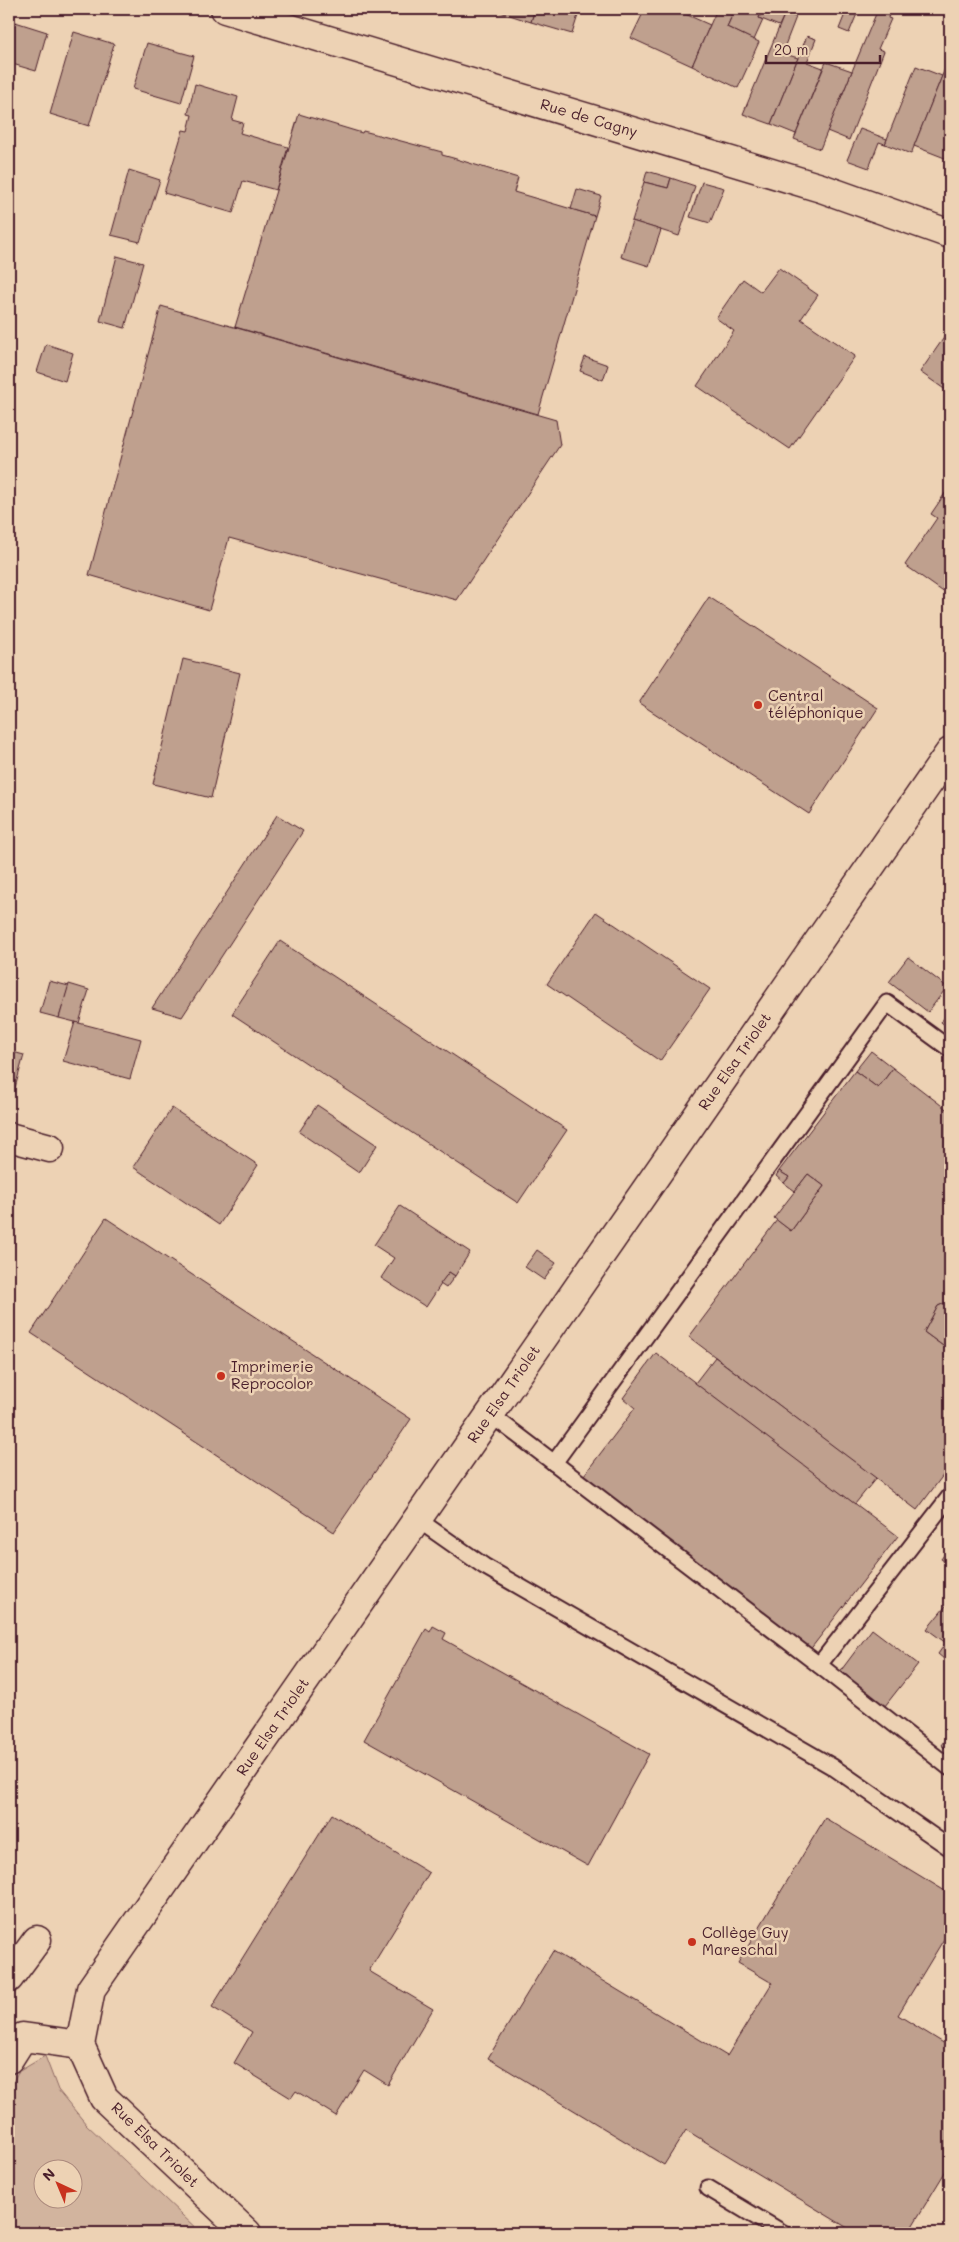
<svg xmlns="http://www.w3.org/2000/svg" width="959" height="2242" viewBox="0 0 959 2242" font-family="Mali,sans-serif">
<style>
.green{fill:#d2b49e;stroke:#8e6a64;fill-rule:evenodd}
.building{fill:#bfa08e;stroke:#4a1f2b}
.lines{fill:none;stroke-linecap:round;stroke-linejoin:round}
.lane-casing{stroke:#4a1f2b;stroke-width:19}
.street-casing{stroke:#4a1f2b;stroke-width:31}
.secondary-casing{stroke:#4a1f2b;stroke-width:31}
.lane{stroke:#edd2b4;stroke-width:15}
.street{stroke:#edd2b4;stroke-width:28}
.secondary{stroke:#edd2b4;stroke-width:28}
.poi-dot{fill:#c8321e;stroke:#edd2b4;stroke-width:2}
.labels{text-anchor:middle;stroke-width:5;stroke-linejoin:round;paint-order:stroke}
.street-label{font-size:15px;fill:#4a1f2b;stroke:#edd2b4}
.poi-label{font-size:15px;fill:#4a1f2b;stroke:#edd2b4;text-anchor:start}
</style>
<rect width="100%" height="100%" fill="#edd2b4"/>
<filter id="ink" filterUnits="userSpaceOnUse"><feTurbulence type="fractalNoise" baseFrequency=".02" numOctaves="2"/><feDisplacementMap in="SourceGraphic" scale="10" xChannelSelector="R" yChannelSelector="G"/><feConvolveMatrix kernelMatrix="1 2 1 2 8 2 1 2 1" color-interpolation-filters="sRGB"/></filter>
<g filter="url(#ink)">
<!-- green -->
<path class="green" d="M45,2056L58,2090L86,2124L201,2233H9V2090L18,2072ZM42,2170H72V2200H42Z"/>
<!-- building -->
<g class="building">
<polygon points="491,9 535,9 531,22"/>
<polygon points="535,9 580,9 572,34 531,22"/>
<polygon points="645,9 674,9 710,25 692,66 631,38"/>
<polygon points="717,9 735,9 727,27 759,42 738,88 692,66"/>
<polygon points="735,9 763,9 759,18 763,20 754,40 727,27"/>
<polygon points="763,9 787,9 779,26 759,18"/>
<polygon points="847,9 859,9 849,33 839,29"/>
<polygon points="878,9 891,9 888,18 891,19 878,49 884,51 849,140 827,131"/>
<polygon points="785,13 796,17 782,53 798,58 771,124 743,114"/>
<polygon points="9,20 47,32 36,71 9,63"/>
<polygon points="74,32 114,44 89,126 50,114"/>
<polygon points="807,36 816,39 807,62 823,68 796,134 771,124"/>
<polygon points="147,43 194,56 181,103 133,89"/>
<polygon points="826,62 852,71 820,149 794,139"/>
<polygon points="916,66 942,76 911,154 885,144"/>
<polygon points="946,66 950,67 950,115 948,120 950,121 950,160 914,146"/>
<polygon points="195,84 238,97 232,120 243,123 240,133 288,147 276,190 243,181 233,213 164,193 183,130 188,131 192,115 188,114"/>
<polygon points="299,114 362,133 363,131 375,134 442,152 442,155 453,158 518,178 514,192 595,216 538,414 235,327"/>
<polygon points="860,129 887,139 885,144 879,142 869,168 847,160"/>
<polygon points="129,170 160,180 140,242 111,235"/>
<polygon points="647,171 671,178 668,188 644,182"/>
<polygon points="671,178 695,186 679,236 632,221 644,182 668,188"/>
<polygon points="702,182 724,188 710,223 690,217"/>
<polygon points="577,189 601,196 595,216 571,209"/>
<polygon points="632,221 661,230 649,266 621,257"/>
<polygon points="117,256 143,263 125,328 100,321"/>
<polygon points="779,268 818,295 801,319 855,356 790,449 697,386 734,331 716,318 743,279 761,292"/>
<polygon points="161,306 556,420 560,445 457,600 229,538 209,610 89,575"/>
<polygon points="950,329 950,393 920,372"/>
<polygon points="46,344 73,353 65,381 37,372"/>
<polygon points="585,357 608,365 603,380 580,371"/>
<polygon points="950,486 950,593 944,589 942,591 905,565 937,518 931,514"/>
<polygon points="709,597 878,708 809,814 639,703"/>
<polygon points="183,659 240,673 211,798 153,784"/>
<polygon points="277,815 303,831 182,1017 152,1008"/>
<polygon points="596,912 710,989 660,1061 547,984"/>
<polygon points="280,941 567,1130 518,1203 232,1014"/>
<polygon points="908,957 947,987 928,1012 889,982"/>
<polygon points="49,981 69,986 59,1018 40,1013"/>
<polygon points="69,984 89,990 79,1023 59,1018"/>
<polygon points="950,1010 950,1029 941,1022"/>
<polygon points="75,1022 141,1039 130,1079 63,1061"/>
<polygon points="9,1051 24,1055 13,1095 9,1094"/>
<polygon points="871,1051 893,1068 878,1088 855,1071"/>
<polygon points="893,1068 950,1112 950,1301 938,1306 924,1332 950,1351 950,1466 917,1510 689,1337 777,1220 791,1231 824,1186 808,1174 795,1191 784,1183 789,1177 779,1171 855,1071 878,1088"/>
<polygon points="317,1105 377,1145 359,1173 299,1132"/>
<polygon points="172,1108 258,1165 219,1225 133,1167"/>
<polygon points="779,1171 789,1177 784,1183 776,1176"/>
<polygon points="808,1174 824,1186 791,1231 774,1218"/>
<polygon points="400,1206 470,1252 455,1276 449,1272 426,1307 381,1278 394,1258 374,1245"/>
<polygon points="106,1218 411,1419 334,1532 31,1333"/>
<polygon points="537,1250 556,1263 544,1280 525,1267"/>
<polygon points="449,1272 455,1276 446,1288 440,1284"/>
<polygon points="950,1301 950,1351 924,1332 938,1306"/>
<polygon points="656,1353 898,1536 809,1651 581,1479 635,1408 623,1398"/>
<polygon points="715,1357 876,1478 855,1504 695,1383"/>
<polygon points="950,1547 950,1565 941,1559"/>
<polygon points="949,1602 950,1603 950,1637 946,1643 927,1629"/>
<polygon points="433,1626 446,1633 443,1639 649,1754 588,1866 364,1740 426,1629 430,1632"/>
<polygon points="872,1629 918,1664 881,1711 836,1677"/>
<polygon points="950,1637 950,1664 938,1654"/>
<polygon points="950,1733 950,1752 941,1745"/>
<polygon points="332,1814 429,1873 369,1971 433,2009 388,2085 364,2070 336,2116 296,2091 291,2098 234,2063 252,2032 212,2007"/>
<polygon points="825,1818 950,1894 950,1929 898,2015 950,2047 950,2164 908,2233 856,2233 686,2130 664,2165 488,2058 553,1951 727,2056 772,1983 738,1963"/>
</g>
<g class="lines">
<!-- lane casing -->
<g class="lane-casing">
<g id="lane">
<polyline points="490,1414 819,1665"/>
<polyline points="554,1463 887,1003 950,1049"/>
<polyline points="950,1496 819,1665 950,1768"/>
<polyline points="417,1519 484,1566 833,1767 950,1848"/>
<polyline points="708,2188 783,2233"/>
</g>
</g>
<!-- street casing -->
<g class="street-casing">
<g id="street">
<polyline points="9,1137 50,1148"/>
<polyline points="9,1978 37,1940"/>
<polyline points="9,2059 23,2037 80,2045"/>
<path id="s1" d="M247,2233L104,2098L80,2045L91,1989L950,752"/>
</g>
</g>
<!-- secondary casing -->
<g class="secondary-casing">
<g id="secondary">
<path id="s2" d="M225,9L821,188L950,234"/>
</g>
</g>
<!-- lane -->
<use href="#lane" class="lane"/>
<!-- street -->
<use href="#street" class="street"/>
<!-- secondary -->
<use href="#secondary" class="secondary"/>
</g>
</g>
<!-- markers -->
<g class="poi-dot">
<circle cx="758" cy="705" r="5"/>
<circle cx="221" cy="1376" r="5"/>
<circle cx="692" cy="1942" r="5"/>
</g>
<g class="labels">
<!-- street labels -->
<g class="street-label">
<text dy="5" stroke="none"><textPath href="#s2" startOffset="380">Rue de Cagny</textPath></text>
<text dy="5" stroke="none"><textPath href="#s1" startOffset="1441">Rue Elsa Triolet</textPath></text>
<text dy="5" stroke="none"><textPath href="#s1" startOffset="1036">Rue Elsa Triolet</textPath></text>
<text dy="5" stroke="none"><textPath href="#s1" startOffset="631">Rue Elsa Triolet</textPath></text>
<text transform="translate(155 2145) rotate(44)" y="5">Rue Elsa Triolet</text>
</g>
<!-- poi labels -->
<g class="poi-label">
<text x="768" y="701">Central<tspan x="768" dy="17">téléphonique</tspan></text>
<text x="231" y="1372">Imprimerie<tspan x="231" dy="17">Reprocolor</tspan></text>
<text x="702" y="1938">Collège Guy<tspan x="702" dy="17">Mareschal</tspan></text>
</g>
</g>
<!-- margin -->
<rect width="959" height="2242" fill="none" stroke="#edd2b4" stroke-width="30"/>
<rect x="15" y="15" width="929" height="2212" fill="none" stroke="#4a1f2b" stroke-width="2" filter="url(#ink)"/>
<!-- north arrow -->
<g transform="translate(58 2184) rotate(316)"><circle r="24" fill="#edd2b4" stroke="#ac8a7d"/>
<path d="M0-4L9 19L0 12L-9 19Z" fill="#c8321e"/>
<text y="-8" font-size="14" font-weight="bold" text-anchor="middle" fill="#4a1f2b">N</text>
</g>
<!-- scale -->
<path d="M766 55v8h114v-8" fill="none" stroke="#4a1f2b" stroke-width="2.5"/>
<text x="774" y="55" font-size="15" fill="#4a1f2b" stroke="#edd2b4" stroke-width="4" paint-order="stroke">20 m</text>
</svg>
